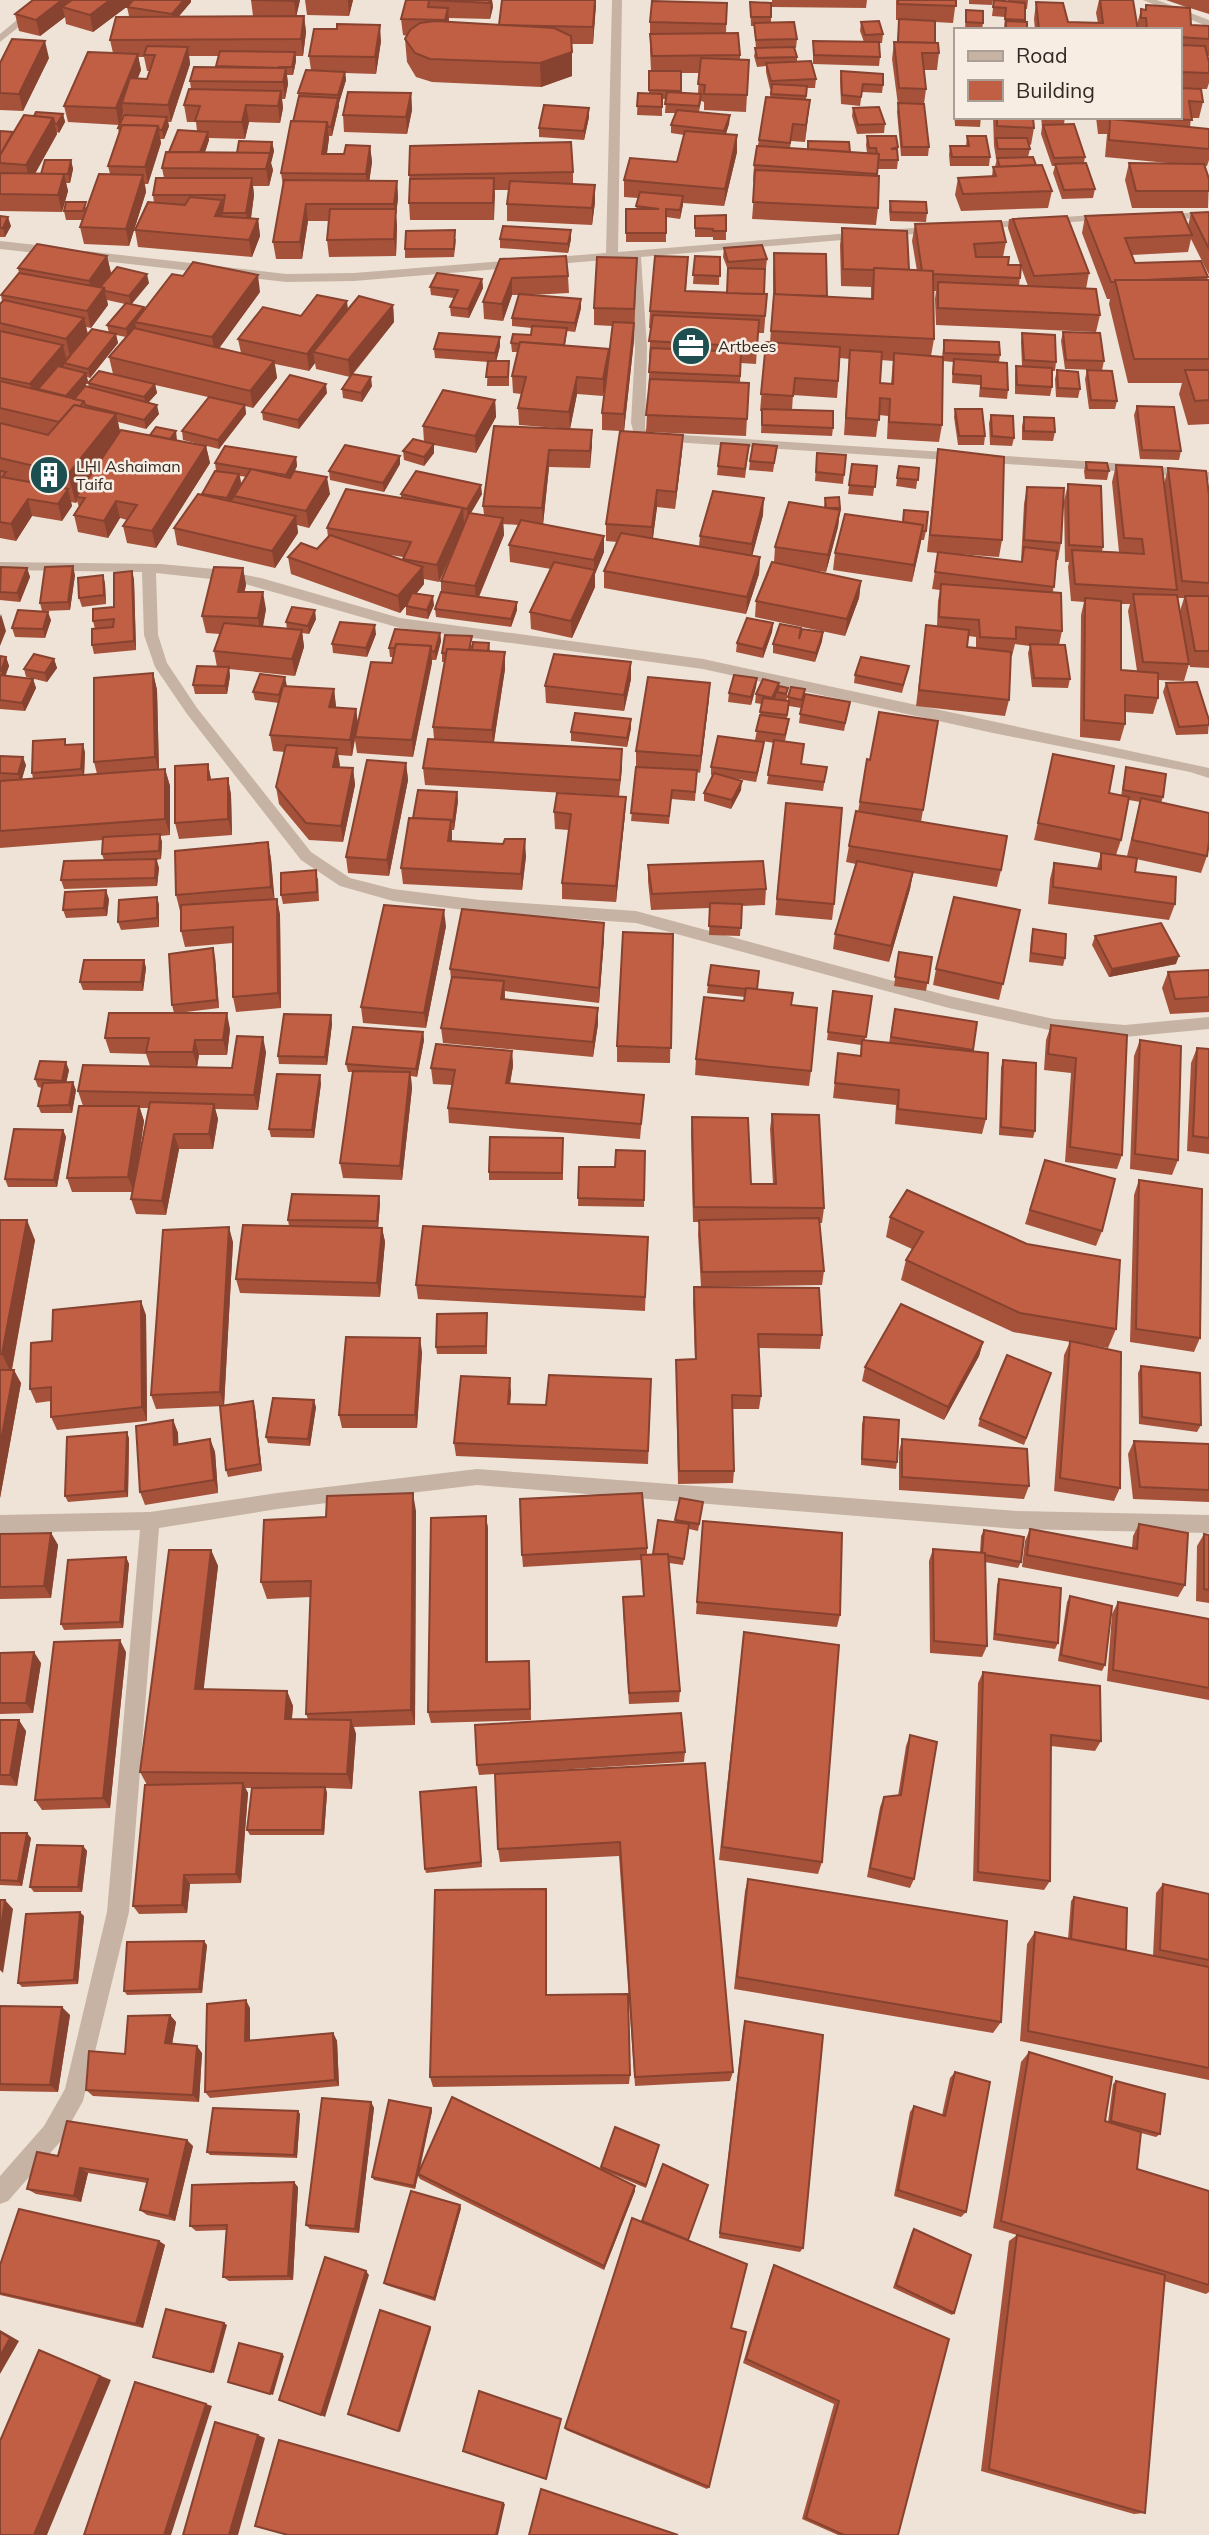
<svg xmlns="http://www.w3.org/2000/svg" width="1209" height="2535" viewBox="0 0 1209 2535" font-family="Mulish,sans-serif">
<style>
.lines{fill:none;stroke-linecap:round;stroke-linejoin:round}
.minor{fill:#c6b3a4;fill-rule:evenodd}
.wall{fill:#a6523a;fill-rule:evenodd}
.shaded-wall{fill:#874230}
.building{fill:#c15f44;stroke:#874230;stroke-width:2}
.labels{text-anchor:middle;stroke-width:5;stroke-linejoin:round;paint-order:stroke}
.far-poi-label{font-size:16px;fill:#322925;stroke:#f8ede3;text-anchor:start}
</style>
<rect width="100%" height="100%" fill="#efe3d7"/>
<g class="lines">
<!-- minor -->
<g class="minor">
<polygon points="41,0 52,0 0,42 0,34"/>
<polygon points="612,0 622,0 618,252 937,226 943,229 937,232 641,257 647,348 645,429 651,433 1144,465 1209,472 1209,480 1144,473 643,440 634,434 631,423 635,348 629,258 354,281 286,282 86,259 80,255 86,251 286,274 354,273 606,253"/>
<polygon points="1143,0 1157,0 1209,20 1209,27"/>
<polygon points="1160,213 1209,213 1209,219 1156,218 1154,216"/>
<polygon points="1108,214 1114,217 1112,219 978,229 972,226 978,223"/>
<polygon points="0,241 55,247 61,251 55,255 0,249"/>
<polygon points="0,562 161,564 214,569 261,578 400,618 703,659 1209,768 1209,778 1190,772 993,733 703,669 400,628 238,582 156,573 158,635 167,663 197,708 311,852 350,878 393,889 480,900 636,911 949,996 1054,1019 1125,1025 1209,1017 1209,1029 1125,1037 1054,1031 949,1008 636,923 480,912 393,901 340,886 301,860 187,714 155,667 144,635 142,572 0,570"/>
<polygon points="477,1469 1017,1511 1209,1515 1209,1533 1017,1529 477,1485 277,1509 159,1528 129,1912 83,2101 60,2142 8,2201 0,2204 0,2176 44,2126 65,2089 107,1912 140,1530 0,1533 0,1515 150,1512 277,1493"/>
</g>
</g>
<!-- wall -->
<g class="wall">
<path d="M33,0H191V2L179,16H253L251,0H300L296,16H304L306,32L303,56H296V61L293,75H287L288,84L285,99H282L283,108L280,123L249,122L245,139L209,138V140L205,152L237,153L272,142L274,151L271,163L273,170L269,186H253L254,195L251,219H258L260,236L252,257L138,247L135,230L154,203L153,195L164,178L162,168L169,152L197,131L196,122H187L184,105L191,89L190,81L216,67L219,56H189L190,64L171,122H168L169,126L164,139H160L161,143L148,184H145L146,192L129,246L84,244L80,227L83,220H66L64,211L87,207L110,174L108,166L119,133L118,128L124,115V113L119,125L68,122L64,106L113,53L110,40L135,16H129L127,7L129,5L93,32L66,24L65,17L40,36L19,31L15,14ZM138,57H144L147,71H150L147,79L138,78L141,70Z"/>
<polygon points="305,0 353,0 349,16 307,15"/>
<polygon points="406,0 492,0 493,7 490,19 449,18 449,22 499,25 502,0 596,0 593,44 571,44 572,76 541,87 432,82 416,77 407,62 405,39 407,36 403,35 401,19"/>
<polygon points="772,0 867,0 866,8 772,7"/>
<polygon points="896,0 956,0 953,23 935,22 935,43 939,53 937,70 924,70 926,89 924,104 929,147 928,156 901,156 897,112 898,105 892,59 894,42 897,42 899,20 896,20"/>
<polygon points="969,0 993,0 992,5 969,4"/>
<polygon points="994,0 1008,1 1008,0 1028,0 1027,9 1025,9 1025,22 1027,30 1005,30 1005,28 1004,28 1005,17 992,16"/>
<polygon points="1099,0 1133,0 1137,25 1141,9 1145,9 1146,5 1189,8 1166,0 1209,0 1209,14 1190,8 1191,25 1209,26 1209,56 1208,56 1209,62 1209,83 1207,89 1201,89 1203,102 1199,118 1191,118 1190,127 1209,129 1209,160 1207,166 1205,166 1209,179 1208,208 1132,208 1125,180 1129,163 1178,164 1105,157 1107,134 1098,134 1096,117 1179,117 1179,30 1035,30 1034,19 1036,2 1068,22 1098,23 1096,13"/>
<polygon points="750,2 771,17 771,22 797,39 796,48 795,48 797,57 797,62 816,79 815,88 807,88 806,100 810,100 805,142 791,141 790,148 807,149 808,141 850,152 867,153 866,145 867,136 898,147 898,160 897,169 878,169 878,208 876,225 752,219 755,182 753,182 754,165 759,140 770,97 771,89 770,89 766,72 766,66 757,67 754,56 756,48 754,26 751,26"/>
<path d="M727,3L726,33L740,55V60H749L746,112L704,110V102L701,101L699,112L730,115L729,124L726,134L737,152L724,206L683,203L680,219L666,217V242H626V209H636L638,198L624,197V180L677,162L684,135L671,133V125L675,113H665L666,99H662V116L637,115L638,93H649V71H651L650,50V22ZM681,73H699L698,94L681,93Z"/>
<polygon points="966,10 983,23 982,30 965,30"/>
<polygon points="861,22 883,34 882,43 879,43 880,57 879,66 813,64 813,41 864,42 860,31"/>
<polygon points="381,41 376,74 345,73 346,80 339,103 339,106 332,136 329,136 327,154 344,154 370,146 372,162 369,181 397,181 398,198 396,215 397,226 396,256 329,257 327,240 329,221 308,221 302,259 276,259 273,242 283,186 281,173 299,98 298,93 311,70 309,56"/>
<polygon points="49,58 23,111 0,110 0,63"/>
<polygon points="841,71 883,85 882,93 862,92 860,106 841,104 840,80"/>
<polygon points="411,93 412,110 407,134 344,132 343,115"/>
<polygon points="955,102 955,117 981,117 980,127 955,126 954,108"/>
<polygon points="853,108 885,124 884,133 857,134 852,116"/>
<polygon points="63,114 65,122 59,133 57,132 57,134 35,174 41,174 71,160 73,169 70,183 66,183 68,191 62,212 0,211 0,131 13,133 34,116"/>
<polygon points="589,117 584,140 539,137 539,128"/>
<polygon points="993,117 1033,117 1034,128 1031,145 1029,144 1030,149 1028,157 1036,165 1052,191 1048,208 961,211 955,195 958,178 992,176 993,167 995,167 997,158 1005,158 996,158 994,146"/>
<polygon points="1041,117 1065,117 1064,124 1085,157 1084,163 1095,189 1093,198 1062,199 1053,173 1055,166 1052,166 1041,134 1042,126"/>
<polygon points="967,136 990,157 989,166 950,166 949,155 950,146 966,146"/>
<polygon points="573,172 573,184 595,202 592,225 507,221 507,204 509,190 494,190 494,220 410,220 409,203 410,183 409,175"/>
<polygon points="890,201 927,213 926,222 890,221 889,210"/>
<polygon points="1209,212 1209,275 1191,239 1188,252 1132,255 1135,263 1208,277 1207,280 1209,280 1209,424 1188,425 1179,394 1182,383 1128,383 1109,304 1110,299 1107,299 1082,233 1085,216 1188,226 1191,213"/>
<polygon points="0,216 11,226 5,237 0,237"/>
<polygon points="695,216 726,231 726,240 713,240 713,237 695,237"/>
<path d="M1067,216L1089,273L1086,289L1100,315L1096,332L936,325L935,299L936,291H933L934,339L931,356L942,357L944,340L1000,355L999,362L1008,390L1007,399L979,397L980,385L952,383L953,362L943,361L942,425L939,442L887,439L888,416L879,415L876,437L844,435L849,359L840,358L837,398L793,395L792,410L833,428L832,436L761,433L762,411H760L766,342L770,343L773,300V270L774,253L826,254L827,297L871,299V287L841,286L840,245L842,228L909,270L917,271L912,241L915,224L1006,242L1003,257L1008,265H1020L1008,228L1009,219ZM1021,267L1028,286H1019ZM881,360L893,361L891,384L880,383Z"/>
<polygon points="571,230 571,239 568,253 500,248 500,239"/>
<polygon points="456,239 454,257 405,258 405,249"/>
<polygon points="724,248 767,259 766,268 755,269 764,294 767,294 764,333 758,333 756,364 741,363 740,383 749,383 746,436 646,432 650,358 649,358 651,328 649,328 650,311 687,274 686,291 727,293 728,270 723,257"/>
<path d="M107,256L111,273L100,287L149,283L131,304L144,307L145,309L260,292L219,348L241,353L238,339L301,316L393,305L394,322L353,374L372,386L362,402L343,398L342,389L350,377L316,369L315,363L309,371L275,364L277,378L253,408L245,406L246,414L219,449L183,440L182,431L208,397L155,385L157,393L148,403L159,414L146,429L118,422L120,432L177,440L206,446L210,463L156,548L127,543L123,526L127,520L120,518L108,538L78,532L74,515L79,507L77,501L76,503L71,502L72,506L62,521L32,516L16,541L0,538V304L2,301L1,295L19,273L18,268ZM107,300L125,304L107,325L109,333L88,334L86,327L91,328L108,305ZM116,335L126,337L109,357L113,374L88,383L89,388L73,399L88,382L87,377L90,378L118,343Z"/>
<polygon points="695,256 720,257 719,285 693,284"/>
<polygon points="637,258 634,340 624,431 683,435 682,452 675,509 657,507 653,538 699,546 700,536 763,515 752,555 760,557 759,574 746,614 604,588 604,571 617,542 606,541 606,524 620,431 602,430 602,413 606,378 603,396 577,394 570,429 519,425 518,408 521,394 513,393 512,376 518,352 512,352 511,343 531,335 532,328 512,326 512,318 519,295 512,295 503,321 484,319 483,302 500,259 568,276 569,293 530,295 581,308 575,332 567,331 565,345 609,356 612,326 594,325 594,308"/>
<polygon points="482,279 483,288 469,318 451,316 450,307 454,298 431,295 430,287"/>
<polygon points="1063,332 1104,361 1102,370 1065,369 1061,341"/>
<polygon points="1022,333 1056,362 1055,371 1052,371 1052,387 1050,396 1015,394 1015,375 1016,366 1022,366 1021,342"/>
<polygon points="500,346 496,361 509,370 509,386 487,386 488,362 435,358 434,349"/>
<polygon points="1057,370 1080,389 1078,398 1056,397 1055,379"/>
<polygon points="1087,370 1117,401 1115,409 1089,409 1085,379"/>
<polygon points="327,393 299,429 263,420 262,412"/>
<polygon points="495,400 496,417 476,453 434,445 434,453 424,466 404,460 403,451 424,442 423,426"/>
<polygon points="1137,406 1181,451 1179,460 1140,459 1134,415"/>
<polygon points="955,409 985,436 984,445 958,445 954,417"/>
<polygon points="991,415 1014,438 1012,446 990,445 989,423"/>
<polygon points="1024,417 1055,432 1053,441 1022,440 1022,426"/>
<path d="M494,426L592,430L590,468L549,467L543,524L604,552L595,574V587L572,638L531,629L530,612L551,569L510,562L509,545L519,525L503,524L504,535L479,597L517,610L511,627L436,617L435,609L441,592V581L462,531L439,582L424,579V584L417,593L434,605L428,619L406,615V606L400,613L291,574L288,557L317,549L328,537L327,528L401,498V494H482L471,513L484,515L483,506ZM384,554L403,557V560Z"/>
<polygon points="777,446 773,472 749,470 750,461"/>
<path d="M938,449L1002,540L999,557L957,554L1021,562L1024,504L1027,487L1061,543L1058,560H1056L1053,592L1062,631L1059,645L1070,679L1068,688L1032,687L1028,653L1030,646L1015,644L1012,656H1011L1009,700L1005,716L916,706L926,625L937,626L938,601L940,590L932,589L938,553L927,552ZM968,636L976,637V648L967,647Z"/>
<polygon points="817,453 846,455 843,484 815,481"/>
<polygon points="748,454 745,478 717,475 718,466"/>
<polygon points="400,456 400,464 384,492 330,480 329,471"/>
<path d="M296,457L297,466L295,471L330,494L309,528L297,525L298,533L275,568L177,545L174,528L202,495V494L216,471L215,463ZM240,476L247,477L235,495L241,483Z"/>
<polygon points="1086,462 1109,471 1107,480 1085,479 1084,471"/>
<polygon points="852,464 877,466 873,496 848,494"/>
<path d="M1116,465L1164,484L1168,468L1209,495V668L1190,667L1189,660V664L1184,681L1158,680V698L1153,714L1125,712V724L1120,741L1080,737L1081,615L1084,602L1071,601L1068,567L1069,562H1065L1064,501L1068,484L1103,547L1102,551L1119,552L1112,482ZM1178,598H1184L1180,611ZM1121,604H1130L1128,611L1137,671L1121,670Z"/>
<polygon points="899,466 919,468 916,489 896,486"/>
<polygon points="839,497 840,510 838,527 826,572 803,569 861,581 859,598 845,636 755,617 756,601 774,562 775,547 824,507 825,498"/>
<polygon points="845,514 926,531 924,540 921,540 912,582 833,570 835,553"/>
<polygon points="0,568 27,568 30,577 20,602 0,600"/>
<polygon points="243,568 246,585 244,592 266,609 263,627 287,629 286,622 316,619 309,634 302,633 304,647 295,676 229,669 230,676 227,694 195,694 193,685 217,667 214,651 220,634 206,633 202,616"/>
<polygon points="132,571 134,580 136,650 94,654 92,645 95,629 93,621 114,607"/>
<polygon points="75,575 70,610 43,611 51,620 45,638 15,637 12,628 42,611 40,603"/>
<polygon points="103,575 105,584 106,604 82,607 79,598"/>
<polygon points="773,623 772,632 763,658 736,652 737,643"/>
<polygon points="823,632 822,641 815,662 773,653 773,644 800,635"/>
<polygon points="440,633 441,641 436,660 432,660 413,757 357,753 355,740 352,756 338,755 339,768 353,768 355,785 343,842 309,840 279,804 276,787 285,752 273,751 270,735 279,703 255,700 253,692 287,686 334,689 336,708 356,709 358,723 392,663 393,657 390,657 389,648"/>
<polygon points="376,634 367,657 333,653 332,644"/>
<polygon points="489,643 490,651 505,669 494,742 622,749 622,766 619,796 425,785 423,768 434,739 433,727 445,662 442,662 442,653 472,645"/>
<polygon points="0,656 6,657 9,666 5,676 33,679 36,688 25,711 0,709"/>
<polygon points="54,659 57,668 47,682 26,677 24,669"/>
<polygon points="631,662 631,679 624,711 546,703 545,686"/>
<polygon points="909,666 902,693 854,683 855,675"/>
<polygon points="153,673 157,690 159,769 165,769 170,786 170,835 160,836 162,842 161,859 157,860 159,868 157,886 64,889 61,880 104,860 102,854 103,840 0,848 0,756 26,765 22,779 33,779 32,773 67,745 85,752 84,775 97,774 94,762"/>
<polygon points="757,678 756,687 751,705 728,702 729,693"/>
<polygon points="1166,683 1209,720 1208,734 1176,735 1163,692"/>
<polygon points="779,686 788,696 786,701 788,701 788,697 850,702 844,731 799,723 801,708 789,706 787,718 789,719 788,727 785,741 801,764 827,767 823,791 767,784 774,743 755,740 762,704 755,703 756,694 778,688"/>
<polygon points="709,699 700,773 697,772 695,801 671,799 669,824 631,821 636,767 636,751"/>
<polygon points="631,719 631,728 627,747 571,741 571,732"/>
<polygon points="938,721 921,822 1001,870 997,887 913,873 910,889 889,962 833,949 835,934 856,864 846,862 849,846 858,812 867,759 870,760"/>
<polygon points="764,742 756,782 732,778 741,790 731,809 704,801 704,793 713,776 711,775 711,767"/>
<path d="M1053,754L1109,793L1121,796L1126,767L1163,797L1161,803L1207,856L1201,873L1136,859L1135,872L1175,904L1169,920L1048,904L1050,879L1054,863L1097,868L1101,853L1034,840ZM1129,800L1140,802L1127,856L1116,855L1121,840Z"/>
<polygon points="406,763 408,780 389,876 348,873 346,857"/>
<polygon points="208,764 211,779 228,778 231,795 232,835 179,839 175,823"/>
<polygon points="457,792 458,801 454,830 452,830 452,841 526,856 522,890 403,884 401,868 413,818"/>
<polygon points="626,797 625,814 616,902 562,899 562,883 569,830 555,829 554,812"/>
<polygon points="786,803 834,904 832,920 775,915"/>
<polygon points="268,842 271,859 274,899 277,899 280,915 281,1008 236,1012 233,997 233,943 185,947 181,931 181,911 180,911 176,895"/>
<polygon points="648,865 766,889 765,905 742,906 740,936 709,935 710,908 651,910 648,881"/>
<polygon points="318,878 319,901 283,904 281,895"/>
<polygon points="157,897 159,905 159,927 121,930 118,922"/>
<polygon points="109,899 107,916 66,918 63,910"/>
<polygon points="1020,910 999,1000 933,985 936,969"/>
<polygon points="446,926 426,1028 363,1023 361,1007"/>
<polygon points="1033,929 1065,958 1063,966 1029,962 1031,938"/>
<polygon points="673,934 670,1063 617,1062 617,1046"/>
<polygon points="1095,936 1176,964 1109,977 1092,945"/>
<polygon points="604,939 599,1003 505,991 504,1000 598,1024 593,1057 443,1043 441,1028 451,979 450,969"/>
<polygon points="899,952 932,957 926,991 894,986"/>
<path d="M215,957L219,1008L178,1013L230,1029L227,1055H199L197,1067L232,1068L266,1052L258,1110L215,1109L218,1119L213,1149H179L166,1215L136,1214L131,1199L132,1192H72L67,1178L83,1106L78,1091L150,1066L146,1054L110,1053L105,1038L174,1013L172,1005ZM140,1108H149L137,1169L144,1121Z"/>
<polygon points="144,960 146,968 143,991 83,990 80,982"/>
<polygon points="1209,970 1209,1012 1170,1014 1162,988 1168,972"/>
<polygon points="708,985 757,989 791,1005 811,1071 809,1086 695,1075 696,1059 744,1001 745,997 707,993"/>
<polygon points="833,991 872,996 865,1040 889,1043 895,1009 973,1050 986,1119 982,1134 895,1124 896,1105 833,1098 838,1053 860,1056 861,1045 827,1040"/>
<polygon points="331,1015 332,1024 327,1065 279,1064 278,1056"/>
<polygon points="1051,1025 1127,1035 1122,1155 1117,1169 1065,1162 1071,1073 1044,1070 1046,1040"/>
<polygon points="423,1032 424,1040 417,1077 411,1076 412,1088 402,1180 343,1178 340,1163 353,1072 348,1072 346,1064"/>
<polygon points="1140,1040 1178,1160 1172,1175 1130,1169 1134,1056"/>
<polygon points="1197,1048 1209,1049 1209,1154 1187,1151 1191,1063"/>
<polygon points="512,1051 513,1066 510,1084 644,1095 640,1139 449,1123 448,1108 452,1085 433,1084 431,1068"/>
<polygon points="1003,1060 1035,1131 1033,1138 999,1135 1001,1068"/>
<polygon points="69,1070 66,1083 76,1090 72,1113 41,1113 38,1106 42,1088 38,1087 35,1079"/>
<polygon points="321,1083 314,1138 271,1137 269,1129"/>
<polygon points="772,1114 824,1208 822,1223 819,1223 824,1271 822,1285 701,1287 698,1234 699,1222 693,1222 691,1132 692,1117 751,1184 773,1184 770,1129"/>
<polygon points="63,1130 66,1137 57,1187 8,1187 5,1179"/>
<polygon points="563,1138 563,1180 489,1180 489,1172"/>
<polygon points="645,1151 644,1207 578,1206 579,1167 615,1167"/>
<polygon points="1045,1160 1102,1231 1096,1246 1025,1224"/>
<polygon points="1139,1180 1200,1338 1194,1352 1130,1342 1134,1195"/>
<polygon points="907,1190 1116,1329 1108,1348 1078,1343 1120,1488 1114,1501 1054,1491 1064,1355 1070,1342 1013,1332 901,1280 906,1260 912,1249 886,1237 890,1217"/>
<polygon points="379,1196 380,1203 378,1228 382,1228 385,1242 380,1297 240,1293 236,1279 289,1226 288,1220"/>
<polygon points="0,1220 35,1240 12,1370 21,1383 0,1498"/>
<polygon points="648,1237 645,1311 418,1299 416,1285"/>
<polygon points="233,1242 224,1406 253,1401 255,1408 262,1471 228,1477 226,1470 224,1406 156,1409 151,1395"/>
<polygon points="694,1287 822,1335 820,1349 758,1348 761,1396 759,1409 732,1409 734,1471 733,1483 678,1484 676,1373 676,1360 695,1359 693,1301"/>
<polygon points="146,1315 147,1421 57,1430 51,1417 51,1401 36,1403 30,1389 52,1341"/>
<polygon points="487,1321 487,1354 437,1354 436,1347"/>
<polygon points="983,1342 979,1356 944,1420 862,1381 865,1367"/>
<polygon points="422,1352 417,1428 342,1428 339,1415"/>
<polygon points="1141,1366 1201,1425 1197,1432 1139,1424 1138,1373"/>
<polygon points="1051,1373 1024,1445 978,1426 980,1419"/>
<polygon points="651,1379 648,1464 456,1456 454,1443 511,1392 510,1404 546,1405"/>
<polygon points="316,1407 310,1446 268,1443 266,1437"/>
<polygon points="864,1417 897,1462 896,1469 861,1465 862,1424"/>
<polygon points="173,1420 178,1433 178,1445 210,1439 215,1452 218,1493 145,1505 140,1492"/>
<polygon points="129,1438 128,1497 68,1502 65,1496"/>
<polygon points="902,1439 1029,1486 1024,1499 899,1490 899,1452"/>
<polygon points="1134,1441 1209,1444 1209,1502 1133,1499 1128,1454"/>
<polygon points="680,1498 703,1502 698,1531 689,1529 683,1565 669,1563 680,1691 679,1702 629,1704 623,1609 623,1597 643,1596 641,1560 523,1567 522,1555 647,1548 647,1554 653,1554 675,1522"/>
<polygon points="416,1511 415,1725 354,1727 356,1734 352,1789 326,1788 327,1793 324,1835 250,1835 247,1830 273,1788 245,1788 248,1793 241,1883 190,1884 187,1913 139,1914 133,1906 147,1785 140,1772 211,1550 218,1566 203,1689 287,1691 293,1706 292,1719 308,1719 306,1714 311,1597 267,1599 261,1582 326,1517"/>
<polygon points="486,1516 488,1529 488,1662 530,1672 531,1720 431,1723 428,1712"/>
<polygon points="703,1521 840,1615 837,1627 696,1614"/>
<polygon points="1139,1524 1185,1585 1178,1597 1022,1567 1025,1541 1030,1529 1132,1548 1133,1536"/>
<polygon points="984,1530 1021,1562 1018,1568 985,1562 987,1646 982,1657 930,1653 929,1561 933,1549 980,1553 981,1536"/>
<polygon points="51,1533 58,1545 51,1598 0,1599 0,1534"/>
<polygon points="1204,1534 1209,1535 1209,1603 1196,1601 1197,1546"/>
<polygon points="126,1557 129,1564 123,1628 64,1630 61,1624"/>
<polygon points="999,1579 1058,1643 1055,1649 993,1640 997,1585"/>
<polygon points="1070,1596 1105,1665 1102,1671 1058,1661 1067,1602"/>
<polygon points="1118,1602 1209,1619 1209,1700 1107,1681 1112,1614"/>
<polygon points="744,1632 822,1862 818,1874 719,1860"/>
<polygon points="126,1652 110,1808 42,1810 35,1800"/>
<polygon points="0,1653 41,1663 33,1713 0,1714"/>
<polygon points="983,1672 1101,1741 1095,1751 1051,1746 1050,1881 1044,1890 973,1881 978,1683"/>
<polygon points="0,1720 26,1731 17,1786 0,1785"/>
<polygon points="910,1735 914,1879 910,1888 867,1877 880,1807 884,1797 898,1796 906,1746"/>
<polygon points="685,1752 684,1762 509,1773 705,1763 733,2072 730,2081 635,2086 619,1856 500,1862 498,1849 495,1774 479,1775 477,1765"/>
<polygon points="476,1787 482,1867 426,1873 425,1869"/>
<polygon points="0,1833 31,1838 22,1886 0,1885"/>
<polygon points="83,1846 87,1851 82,1892 34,1892 30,1887"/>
<polygon points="748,1879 1001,2022 993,2033 734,1989 745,1891"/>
<polygon points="1163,1884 1209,1894 1209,2080 1020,2041 1027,1944 1035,1932 1068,1939 1071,1901 1074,1897 1126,1950 1153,1956 1156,1893"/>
<polygon points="547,1901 547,1995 630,2075 629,2084 433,2087 430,2077"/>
<polygon points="84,1916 78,1984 22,1987 18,1983"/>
<polygon points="207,1945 202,1993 127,1995 124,1991"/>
<polygon points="0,2006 70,2015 58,2092 0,2091"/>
<polygon points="250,2008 250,2041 333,2033 337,2041 339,2086 210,2098 205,2092"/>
<polygon points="170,2015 176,2022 172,2044 202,2053 199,2102 93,2096 86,2090"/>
<polygon points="745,2021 803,2248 800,2252 719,2238 743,2028"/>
<polygon points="1029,2052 1105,2121 1108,2122 1113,2084 1116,2081 1160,2134 1156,2137 1141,2133 1137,2169 1209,2191 1209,2292 1206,2294 1164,2281 1145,2513 1134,2514 981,2471 1009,2241 1017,2235 993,2228 1021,2062"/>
<polygon points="955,2072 966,2212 961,2217 894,2196 910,2112 914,2106 942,2115 950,2078"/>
<polygon points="371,2102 374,2108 359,2233 310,2229 306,2225"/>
<polygon points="431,2108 432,2111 420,2169 601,2169 601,2167 659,2145 646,2188 605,2171 635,2186 635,2191 604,2270 420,2179 418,2176 415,2189 374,2180 372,2177"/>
<polygon points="298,2111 300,2114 297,2158 210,2155 207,2152"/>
<polygon points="193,2146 175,2221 147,2215 140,2210 147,2183 88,2173 81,2202 36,2194 27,2189 58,2156"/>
<polygon points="298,2187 293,2280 229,2281 223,2277 226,2230 196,2231 190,2226"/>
<polygon points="461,2208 435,2301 386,2285 384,2283"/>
<polygon points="914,2229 954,2313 952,2315 893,2288 912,2231"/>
<polygon points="688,2240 731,2328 709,2487 707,2489 566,2430 565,2428"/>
<polygon points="159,2241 165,2245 143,2328 0,2295 0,2265"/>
<polygon points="774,2265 949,2339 898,2535 838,2535 802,2519 834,2404 743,2363 771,2271"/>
</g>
<!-- shaded-wall -->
<g class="shaded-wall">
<polygon points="62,0 87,0 62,7 65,17 40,36 36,20"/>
<polygon points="110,0 136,0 93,32 90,15"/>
<polygon points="184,0 191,0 191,2 174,22 172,14"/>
<polygon points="294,0 300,0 296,18"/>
<polygon points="348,0 353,0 349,16"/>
<polygon points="490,0 492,0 493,7 490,19"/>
<polygon points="595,0 596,6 593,44 593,27"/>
<polygon points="448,8 449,24 446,37 445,20"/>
<polygon points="304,16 306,32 303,56 301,39"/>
<polygon points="380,25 381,41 376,74 375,57"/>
<polygon points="45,41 49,58 23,111 19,94"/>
<polygon points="188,47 190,64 171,122 168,105"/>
<polygon points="295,52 296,61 293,75 292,67"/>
<polygon points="572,52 572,76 541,87 540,63"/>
<polygon points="138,54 141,70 127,103 122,103 123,113 119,125 116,108"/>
<polygon points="286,68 288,84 285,99 283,82"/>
<polygon points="345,72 346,80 339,103 339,106 332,136 331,127 338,98 338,95"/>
<polygon points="281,91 283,108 280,123 278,106"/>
<polygon points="411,93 412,110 407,134 406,117"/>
<polygon points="810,100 808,117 805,142 806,125"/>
<polygon points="246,105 249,122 245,139 242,122"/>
<polygon points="589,108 589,117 584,140 584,131"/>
<polygon points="63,114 65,122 59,133 57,124"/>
<polygon points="730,115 729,124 724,139 724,131"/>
<polygon points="167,117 169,126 164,139 162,130"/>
<polygon points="53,118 57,134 30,182 26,165"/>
<polygon points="327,122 329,139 324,171 322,154"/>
<polygon points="158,126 161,143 148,184 145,167"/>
<polygon points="208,132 209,140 200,167 198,158"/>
<polygon points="737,135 737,152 724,206 725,189"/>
<polygon points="272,142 274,151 271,163 273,170 269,186 266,169"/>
<polygon points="370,146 372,162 368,191 366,174"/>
<polygon points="71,160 73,169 70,183 68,174"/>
<polygon points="64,174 68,191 62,212 58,195"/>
<polygon points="143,175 146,192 129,246 126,229"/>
<polygon points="252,178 254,195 249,230 246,213"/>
<polygon points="494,178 495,195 494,220 493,203"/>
<polygon points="397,181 398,198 396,215 397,226 396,256 394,239 395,217 394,204"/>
<polygon points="595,185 595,202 592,225 592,208"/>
<polygon points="683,196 683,205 680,219 680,210"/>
<polygon points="222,200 225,213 222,213 223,222 215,216"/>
<polygon points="306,204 308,221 302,259 300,242"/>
<polygon points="8,217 11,226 5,237 3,228"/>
<polygon points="258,219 260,236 252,257 249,240"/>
<polygon points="571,230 571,239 568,253 568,244"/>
<polygon points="107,256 111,273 92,298 89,281"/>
<polygon points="147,274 149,283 131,305 129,296"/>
<polygon points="258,275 260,292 215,354 212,337"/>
<polygon points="512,278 512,295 503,321 502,304"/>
<polygon points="482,279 483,288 469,318 468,309"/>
<polygon points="104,288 108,305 91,328 87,311"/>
<polygon points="581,299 581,308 575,332 575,323"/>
<polygon points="347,301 349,318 313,352 315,363 309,371 307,354"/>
<polygon points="393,305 394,322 350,377 348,360"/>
<polygon points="144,307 146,316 135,322 136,328 128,338 126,329"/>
<polygon points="84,318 88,335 70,356 66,339"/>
<polygon points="634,323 634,340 624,431 624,414"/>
<polygon points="116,334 118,343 90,378 88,369"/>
<polygon points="500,337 500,346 496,362 495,353"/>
<polygon points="63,345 67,362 64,363 64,366 35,402 30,384"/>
<polygon points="609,349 609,366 603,396 603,379"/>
<polygon points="274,361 277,378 253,408 250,391"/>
<polygon points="86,373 88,382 68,405 66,396"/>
<polygon points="371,377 372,386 362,402 361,393"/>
<polygon points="577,377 577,394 570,429 569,412"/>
<polygon points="155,384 157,393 146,405 144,397"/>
<polygon points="326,384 327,393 299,429 298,420"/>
<polygon points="495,400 496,417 476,453 475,436"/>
<polygon points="157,405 159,414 146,429 144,420"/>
<polygon points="245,405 246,414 219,449 218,440"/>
<polygon points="116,414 123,444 76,497 77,501 76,503 68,474"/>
<polygon points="592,430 592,447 590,468 590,451"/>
<polygon points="176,431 177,440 169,453 167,444"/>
<polygon points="683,435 682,452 675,509 676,492"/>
<polygon points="434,444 434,453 424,466 424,457"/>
<polygon points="206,446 210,463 156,548 152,531"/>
<polygon points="549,450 549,467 543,525 542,508"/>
<polygon points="400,456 400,464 384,492 383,483"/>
<polygon points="296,457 297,466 287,484 286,475"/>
<polygon points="239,474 241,483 229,507 227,498"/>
<polygon points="327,477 330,494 309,528 306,511"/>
<polygon points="481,485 482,494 468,518 467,509"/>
<polygon points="68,489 72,506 62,521 58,504"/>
<polygon points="657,490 657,507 652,544 652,527"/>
<polygon points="764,498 763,515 751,561 752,544"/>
<polygon points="28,499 32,516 16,541 11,524"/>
<polygon points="116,501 120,518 108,538 104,521"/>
<polygon points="463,508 464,525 439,582 437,565"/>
<polygon points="840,510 838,527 826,572 828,555"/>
<polygon points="296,516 298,533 275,568 272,551"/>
<polygon points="503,518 504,535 476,603 475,586"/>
<polygon points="923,525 921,542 912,582 914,565"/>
<polygon points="604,536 604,552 595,574 595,587 572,638 571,621 594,573 594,560"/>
<polygon points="760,557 759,574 746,614 747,597"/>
<polygon points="73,566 75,575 70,610 68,602"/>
<polygon points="423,567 424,584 400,613 398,596"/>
<polygon points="27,568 30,577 20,602 17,593"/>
<polygon points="243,568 246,585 241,609 238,592"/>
<polygon points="132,571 134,580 136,650 134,641"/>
<polygon points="103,575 105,584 106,604 104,595"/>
<polygon points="861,581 859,598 845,636 847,619"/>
<polygon points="263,592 266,609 261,635 258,618"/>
<polygon points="433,596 434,605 428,619 427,610"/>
<polygon points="517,602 517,610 511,627 511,619"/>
<polygon points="315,610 316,619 309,634 308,626"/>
<polygon points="48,612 51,620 45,638 43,629"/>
<polygon points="1,614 6,631 0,646 0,617"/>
<polygon points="773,623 772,632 763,658 763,649"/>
<polygon points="375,625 376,634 367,657 366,648"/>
<polygon points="302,630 304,647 295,676 292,659"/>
<polygon points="823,632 822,641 815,662 816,653"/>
<polygon points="440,633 441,641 436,660 435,652"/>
<polygon points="431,646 432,663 413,757 412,740"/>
<polygon points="505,652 505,669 493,747 492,730"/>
<polygon points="6,657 9,666 4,680 1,671"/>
<polygon points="54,659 57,668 47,682 45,673"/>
<polygon points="631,662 631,679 624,711 624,695"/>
<polygon points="229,667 230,676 227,694 225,686"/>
<polygon points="153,673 157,690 159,773 155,757"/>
<polygon points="285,677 287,686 280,703 279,695"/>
<polygon points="757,678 756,687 751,705 751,697"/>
<polygon points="33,679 36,688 25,711 22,703"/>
<polygon points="710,683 709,699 700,773 701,756"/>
<polygon points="779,683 778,692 777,692 776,696 771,706 772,698"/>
<polygon points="334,689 336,706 332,724 329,707"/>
<polygon points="356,709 358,726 355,737 352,756 350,740"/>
<polygon points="631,719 631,728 627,747 627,738"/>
<polygon points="764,742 763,751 756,782 757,773"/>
<polygon points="83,744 85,752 84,778 81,769"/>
<polygon points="337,748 340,765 335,784 333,767"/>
<polygon points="622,749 622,766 619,796 620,780"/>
<polygon points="23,757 26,765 21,782 18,774"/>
<polygon points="406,763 408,780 389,876 387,860"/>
<polygon points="208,764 211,780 208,780"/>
<polygon points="353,768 355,785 343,842 341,826"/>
<polygon points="165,769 170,786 170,835 165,819"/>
<polygon points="228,778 231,795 232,835 228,819"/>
<polygon points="742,781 741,790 731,809 732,800"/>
<polygon points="457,792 458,801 454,830 453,822"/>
<polygon points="626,797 625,814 616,902 616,886"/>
<polygon points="451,820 452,836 450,857 448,841"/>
<polygon points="160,834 162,842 161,859 159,851"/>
<polygon points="525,839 526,856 522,890 521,874"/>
<polygon points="268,842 271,859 275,903 271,887"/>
<polygon points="156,859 159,868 157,886 155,878"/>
<polygon points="913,872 910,889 889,962 891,946"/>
<polygon points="106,890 109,899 107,916 104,908"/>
<polygon points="157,897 159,905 159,927 157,918"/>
<polygon points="277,899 280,915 281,1008 278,993"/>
<polygon points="444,910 446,926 426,1028 424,1013"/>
<polygon points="604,923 604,939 599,1003 599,988"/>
<polygon points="213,948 215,957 219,1008 217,1000"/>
<polygon points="1179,956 1176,964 1109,977 1112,969"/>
<polygon points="144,960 146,968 143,991 141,982"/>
<polygon points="504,981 505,997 502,1015 501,999"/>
<polygon points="598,1008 598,1024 593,1057 593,1042"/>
<polygon points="227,1013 230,1029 227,1055 223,1040"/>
<polygon points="331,1015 332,1024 327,1065 325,1057"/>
<polygon points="423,1032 424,1040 417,1077 416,1069"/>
<polygon points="263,1037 266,1052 258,1110 254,1095"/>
<polygon points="195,1040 199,1055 197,1067 193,1052"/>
<polygon points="512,1051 513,1066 507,1099 506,1083"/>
<polygon points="66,1062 69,1070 65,1088 62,1081"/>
<polygon points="410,1072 412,1088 402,1180 400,1166"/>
<polygon points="320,1075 321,1083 314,1138 312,1130"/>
<polygon points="73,1082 76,1090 72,1113 69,1105"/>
<polygon points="214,1104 218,1119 213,1149 209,1134"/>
<polygon points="139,1106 144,1121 134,1192 128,1177"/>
<polygon points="63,1130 66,1137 57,1187 54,1180"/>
<polygon points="174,1134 179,1149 166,1215 162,1201"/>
<polygon points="379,1196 380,1203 378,1229 377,1221"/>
<polygon points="27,1220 35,1240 11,1373 2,1354"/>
<polygon points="229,1227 233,1242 224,1406 220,1392"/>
<polygon points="382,1228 385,1242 380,1297 377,1283"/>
<polygon points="141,1301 146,1315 147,1421 142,1407"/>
<polygon points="420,1338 422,1352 417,1428 415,1415"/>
<polygon points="983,1342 979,1356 944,1420 948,1407"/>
<polygon points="14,1370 21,1383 0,1498 0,1446"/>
<polygon points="510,1378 511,1392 509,1417 508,1404"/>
<polygon points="314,1400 316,1407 310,1446 308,1439"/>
<polygon points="253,1401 255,1408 262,1471 260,1464"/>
<polygon points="173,1420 178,1433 179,1458 174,1445"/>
<polygon points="127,1432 129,1438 128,1497 125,1491"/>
<polygon points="210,1439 215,1452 218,1493 214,1480"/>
<polygon points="413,1493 416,1511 415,1725 411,1710"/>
<polygon points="486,1516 488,1529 488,1673 486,1662"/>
<polygon points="51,1533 58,1545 51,1598 44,1586"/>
<polygon points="211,1550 218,1566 202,1704 195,1689"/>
<polygon points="126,1557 129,1564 123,1628 120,1622"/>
<polygon points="120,1640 126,1652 110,1808 103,1798"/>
<polygon points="34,1652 41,1663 33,1713 26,1703"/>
<polygon points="287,1691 293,1706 290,1733 285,1719"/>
<polygon points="19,1720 26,1731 17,1786 10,1775"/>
<polygon points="351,1720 356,1734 352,1789 347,1774"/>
<polygon points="243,1783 248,1793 241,1883 236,1874"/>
<polygon points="325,1787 327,1793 324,1835 322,1830"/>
<polygon points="27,1833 31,1838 22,1886 18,1881"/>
<polygon points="83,1846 87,1851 82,1892 78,1887"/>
<polygon points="184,1875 190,1884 187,1913 182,1905"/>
<polygon points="546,1889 547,1901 547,2006 546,1995"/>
<polygon points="5,1900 13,1909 3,1973 0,1970 0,1934"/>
<polygon points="80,1912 84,1916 78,1984 74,1980"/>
<polygon points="204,1941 207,1945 202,1993 199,1989"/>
<polygon points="246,2000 250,2008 250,2048 245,2041"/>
<polygon points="62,2007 70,2015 58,2092 50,2085"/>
<polygon points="170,2015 176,2022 171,2050 165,2043"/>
<polygon points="333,2033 337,2041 339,2086 335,2080"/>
<polygon points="197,2046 202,2053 199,2102 193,2095"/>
<polygon points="371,2102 374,2108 359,2233 355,2229"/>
<polygon points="431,2108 432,2111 415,2189 414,2186"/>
<polygon points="298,2111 300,2114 297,2158 294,2155"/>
<polygon points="187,2140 193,2146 175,2221 169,2216"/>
<polygon points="80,2168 88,2173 81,2202 74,2196"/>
<polygon points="294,2182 298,2187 293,2280 288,2276"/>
<polygon points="635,2186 635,2191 604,2270 604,2266"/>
<polygon points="460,2205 461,2208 435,2301 434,2298"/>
<polygon points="159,2241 165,2245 143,2328 136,2324"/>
<polygon points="366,2271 369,2275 325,2417 321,2415"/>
<polygon points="224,2323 227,2325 214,2373 211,2372"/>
<polygon points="430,2327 431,2329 400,2432 398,2431"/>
<polygon points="0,2330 19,2341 0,2374"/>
<polygon points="282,2354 284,2356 273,2395 270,2394"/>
<polygon points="51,2355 111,2380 47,2535 34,2535"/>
<polygon points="206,2404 212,2406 171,2535 164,2535"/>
<polygon points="258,2435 265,2438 238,2535 229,2535"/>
<polygon points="503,2503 505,2504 498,2535 496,2535"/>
</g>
<!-- building -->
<g class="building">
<polygon points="33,0 62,0 36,20 15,14"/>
<polygon points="72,0 110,0 90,15 62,7"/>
<polygon points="133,0 184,0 172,14 127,7"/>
<polygon points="251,0 294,0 294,1"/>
<polygon points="406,0 490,0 489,3 429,0 428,7 448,8 445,20 401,19"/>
<polygon points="502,0 595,0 593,27 499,25"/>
<polygon points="898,0 956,0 956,6 898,4"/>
<polygon points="994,0 1025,3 1025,20 1005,19 1006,8 993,7"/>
<polygon points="1100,0 1133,0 1138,30 1039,30 1036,2 1063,3 1068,22 1103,23"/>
<polygon points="652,1 727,3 726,24 650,22"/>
<polygon points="750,2 771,3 771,17 751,17"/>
<polygon points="1146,5 1190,8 1191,25 1209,26 1209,39 1179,37 1179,30 1147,30 1146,18 1141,18 1141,9 1146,10"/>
<polygon points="966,10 983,11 983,23 966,22"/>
<polygon points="304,16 301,39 110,40 116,17"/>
<polygon points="899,19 935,21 935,43 898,42"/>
<polygon points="435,21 554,28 571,36 572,52 540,63 430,59 415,53 405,39 410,30 420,23"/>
<polygon points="879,21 883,34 865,35 861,22"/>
<polygon points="1006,21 1027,22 1027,30 1006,30"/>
<polygon points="794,22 797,39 756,40 754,23"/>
<polygon points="337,24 380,25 375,57 309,56 314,29 337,29"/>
<polygon points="738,33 740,55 652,56 650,34"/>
<polygon points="12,39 45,41 19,94 0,93 0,63"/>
<polygon points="813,41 879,42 880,57 814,55"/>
<polygon points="894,42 938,43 939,53 922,53 926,89 899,88"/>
<polygon points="1179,45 1205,46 1209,62 1209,73 1179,72"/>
<polygon points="147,46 188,47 168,105 122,103 130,78 147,79 155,55 144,55"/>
<polygon points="794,47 797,57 757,58 755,48"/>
<polygon points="220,51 295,52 292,67 279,67 279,68 216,66"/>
<polygon points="88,52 138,54 116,108 64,106"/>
<polygon points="701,58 749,60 747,95 704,94 705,85 698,84"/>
<polygon points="811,61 816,79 771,81 766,63"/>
<polygon points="194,67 286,68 283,82 190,81"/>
<polygon points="306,70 345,72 338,95 298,93"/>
<polygon points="649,71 681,71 681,91 649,90"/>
<polygon points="841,71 883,74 883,85 863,84 861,97 842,95"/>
<polygon points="772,84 807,86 806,96 771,94"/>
<polygon points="1179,88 1201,89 1203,102 1189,101 1192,120 1106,117 1179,117"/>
<polygon points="189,89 281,91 278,106 246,105 242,122 195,121 200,106 184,105"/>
<polygon points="348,92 411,93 406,117 343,115"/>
<polygon points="667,92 701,94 699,106 665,104"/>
<polygon points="638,93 662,94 662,107 637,106"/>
<polygon points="299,96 338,98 331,127 328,127 327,122 293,122"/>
<polygon points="766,97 810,100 806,125 793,124 790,143 759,140"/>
<polygon points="898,103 924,104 929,147 902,147"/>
<polygon points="544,105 589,108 584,131 539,128"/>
<polygon points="879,107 885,124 858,125 853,108"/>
<polygon points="677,110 730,115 724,131 671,125"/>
<polygon points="36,112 63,114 57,124 55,124 53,118 34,116"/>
<polygon points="24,115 53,118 26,165 0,163 0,155"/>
<polygon points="124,115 167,117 162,130 159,130 158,126 122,125 121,128 118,128"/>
<polygon points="997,117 1033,117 1034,128 997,126"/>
<rect x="1044" y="117" width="21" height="1"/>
<polygon points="1110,119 1209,129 1209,149 1109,140"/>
<polygon points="291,121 327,122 322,154 344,154 346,145 370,146 366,174 281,173"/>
<polygon points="1074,124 1085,157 1054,158 1043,125"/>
<polygon points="122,125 158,126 145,167 108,166"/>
<polygon points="178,130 208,132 200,152 169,152"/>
<polygon points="0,131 13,132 0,155"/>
<polygon points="685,131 737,135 725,189 624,180 630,158 677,162"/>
<polygon points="867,136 896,136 898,147 891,149 897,149 898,160 878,160 879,154 877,154 876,148 869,148"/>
<polygon points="967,136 986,136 990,157 952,157 950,146 969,146"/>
<polygon points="996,138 1027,138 1030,149 998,149"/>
<polygon points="239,141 272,142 270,154 237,153"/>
<polygon points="808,141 849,142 850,152 808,149"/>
<polygon points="571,142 573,172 409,175 410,146"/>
<polygon points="757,146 879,154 877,174 754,165"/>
<polygon points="166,152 270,153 266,169 162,168"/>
<polygon points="1033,157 1036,165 1000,167 997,158"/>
<polygon points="45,160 71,160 68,174 41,174"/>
<polygon points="1086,163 1095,189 1064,190 1055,164"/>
<polygon points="1129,163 1204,164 1209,179 1209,191 1136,191"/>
<polygon points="1042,165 1052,191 963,194 958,178 996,176 993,167"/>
<polygon points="755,170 879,176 878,208 753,202"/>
<polygon points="0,173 64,174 58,195 0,194"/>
<polygon points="99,174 143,175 126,229 80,227"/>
<polygon points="156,178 252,178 246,213 222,213 225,195 153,195"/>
<polygon points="494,178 493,203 409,203 410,179"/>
<polygon points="284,180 397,181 394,204 306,204 300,242 273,242"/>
<polygon points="510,181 595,185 592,208 507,204"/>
<polygon points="640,192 683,196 680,210 666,209 666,233 626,233 626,209 659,209 636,206"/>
<polygon points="190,197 222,200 215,216 258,219 249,240 135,230 148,202 185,205"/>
<polygon points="890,201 926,202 927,213 891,212"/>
<polygon points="66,202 86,202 83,211 64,211"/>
<polygon points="330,209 396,209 394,239 327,240"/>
<polygon points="1182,212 1192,235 1125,238 1135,263 1201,261 1208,277 1145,280 1115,280 1115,282 1111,282 1085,216"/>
<polygon points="1209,212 1209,249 1191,213"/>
<polygon points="726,215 726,231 713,231 713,229 695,228 695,216"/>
<polygon points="0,216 8,217 3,228 0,228"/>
<polygon points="1067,216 1089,273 1034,276 1013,219"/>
<polygon points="1001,221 1006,242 974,244 976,257 1009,257 1008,265 1021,265 1020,278 933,274 933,271 922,271 915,224"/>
<polygon points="503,226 571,230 568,244 500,239"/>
<polygon points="842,228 907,231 909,270 874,268 874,270 843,269"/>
<polygon points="455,230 454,249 405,249 406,231"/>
<polygon points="37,244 107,256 89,281 18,268"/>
<polygon points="762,245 767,259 728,262 724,248"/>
<polygon points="774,253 826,254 827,296 775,295"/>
<polygon points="566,256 568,276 512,278 502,304 483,302 500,259"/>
<polygon points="655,256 688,257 685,291 767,294 765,316 650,311"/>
<polygon points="695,256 720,257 720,276 693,275"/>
<polygon points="597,257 637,258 634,309 594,308"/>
<polygon points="193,262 258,275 212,337 135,322 172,274 183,276"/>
<polygon points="117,267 147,274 129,296 105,291 104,288 100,287"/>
<polygon points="728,268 765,269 764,294 727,293"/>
<polygon points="874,268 933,271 934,339 771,331 774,294 873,299"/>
<polygon points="19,273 104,288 87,311 1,295"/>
<polygon points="437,273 482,279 468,309 450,307 458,290 430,287"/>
<polygon points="1115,280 1209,280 1209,359 1134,359"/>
<polygon points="938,282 1096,289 1100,315 938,308"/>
<polygon points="519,294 581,299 575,323 512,318"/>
<polygon points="317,295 347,301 307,354 238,339 263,307 301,316"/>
<polygon points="359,296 393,305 348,360 313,352"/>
<polygon points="4,300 84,318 66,339 0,323 0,304"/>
<polygon points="126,303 144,307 126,329 107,325"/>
<polygon points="653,315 759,320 757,347 649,341"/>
<polygon points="613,322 634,323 624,414 602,413"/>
<polygon points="532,326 567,328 564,345 520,342 520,344 511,343 513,334 531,335"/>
<polygon points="134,328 274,361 250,391 109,357"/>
<polygon points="92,329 116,334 88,369 64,363"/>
<polygon points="0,331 63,345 30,384 0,378"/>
<polygon points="1063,332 1100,333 1104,361 1066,360"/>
<polygon points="439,333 500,337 495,353 434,349"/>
<polygon points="1022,333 1055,335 1056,362 1024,360"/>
<polygon points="944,340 999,342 1000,355 944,353"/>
<polygon points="520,342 609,349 603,379 577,377 569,412 518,408 526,377 512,376"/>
<polygon points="766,342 840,347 838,381 795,378 793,396 761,394"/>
<polygon points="651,348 741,352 740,376 649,372"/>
<polygon points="850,350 882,352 880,383 893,384 894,353 943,357 942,425 889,422 890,399 880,398 879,420 846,418"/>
<polygon points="954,359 1007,363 1008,390 981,388 981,376 953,374"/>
<polygon points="488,361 509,361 508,377 486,377"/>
<polygon points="58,366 86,373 66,396 38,389"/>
<polygon points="1016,366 1052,368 1052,387 1017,385"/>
<polygon points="1057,370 1078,372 1080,389 1058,388"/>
<polygon points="1087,370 1112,371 1117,401 1091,400"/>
<polygon points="1185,370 1209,370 1209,400 1195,401"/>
<polygon points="99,371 155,384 144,397 88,383"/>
<polygon points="352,374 371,377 361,393 342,389"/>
<polygon points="290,375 326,384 298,420 262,412"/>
<polygon points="650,379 749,383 747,419 646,415"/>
<polygon points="0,381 84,401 80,406 74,405 59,422 0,408"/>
<polygon points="85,386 157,405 144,420 85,405 84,401 74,399"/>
<polygon points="443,390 495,400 475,436 423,426"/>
<polygon points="209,397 245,405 218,440 182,431"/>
<polygon points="74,405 116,414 68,474 0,458 0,423 48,435"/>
<polygon points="1137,406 1174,407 1181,451 1142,450"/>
<polygon points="762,409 833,411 833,428 762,425"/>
<polygon points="955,409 982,409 985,436 959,436"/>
<polygon points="991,415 1013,416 1014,438 992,436"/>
<polygon points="1024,417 1054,418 1055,432 1024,431"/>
<polygon points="494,426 592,430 590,451 549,450 542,508 483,506"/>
<polygon points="156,427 176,431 170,439 150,435"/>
<polygon points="121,430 206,446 152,531 123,526 137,505 116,501 104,521 74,515 85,498 76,497"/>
<polygon points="620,431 683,435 676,492 657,490 652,527 606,524"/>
<polygon points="413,439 434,444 424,457 403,451"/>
<polygon points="721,443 749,445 745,469 718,466"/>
<polygon points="753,444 777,446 774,463 750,461"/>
<polygon points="345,445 400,456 383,483 329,471"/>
<polygon points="225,446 296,457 286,475 215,463"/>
<polygon points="938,449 1004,457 1002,540 930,535"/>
<polygon points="817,453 846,455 844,475 816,472"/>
<polygon points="1086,462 1107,463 1109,471 1087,470"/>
<polygon points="852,464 877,466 875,487 849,485"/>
<polygon points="1116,465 1162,467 1177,590 1075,584 1072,550 1144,554 1142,539 1124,538"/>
<polygon points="899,466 919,468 918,480 897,478"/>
<polygon points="1168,468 1206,471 1209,495 1209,583 1182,581"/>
<polygon points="251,469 290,478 294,471 327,477 306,511 234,496"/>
<polygon points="0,471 6,472 2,477 68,489 58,504 28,499 11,524 0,522"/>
<polygon points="215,471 239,474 227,498 202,494"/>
<polygon points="416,471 481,485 467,509 401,494"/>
<polygon points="1068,484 1101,486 1103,547 1069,545"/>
<polygon points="1027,487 1064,488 1061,543 1024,540"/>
<polygon points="346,489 463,508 437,565 403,559 411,542 327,528"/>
<polygon points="713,491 764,498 752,544 700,536"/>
<polygon points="198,494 296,516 272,551 174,528"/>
<polygon points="839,497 840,508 826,508 825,498"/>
<polygon points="789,502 840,510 828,555 775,547"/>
<polygon points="904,510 928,512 926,531 922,531 923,525 903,522"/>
<polygon points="469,513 503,518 475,586 441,581"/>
<polygon points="845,514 923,525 914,565 835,553"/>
<polygon points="521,520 604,536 594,560 509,545"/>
<polygon points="621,533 760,557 747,597 604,571"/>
<polygon points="330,535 423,567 398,596 288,557 301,543 317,549"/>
<polygon points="1024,547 1057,551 1054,587 935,572 938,552 1022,562"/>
<polygon points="554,562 595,570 571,621 530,612"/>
<polygon points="772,562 861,581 847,619 756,601"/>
<polygon points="73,566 68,602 40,603 45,567"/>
<polygon points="1,567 27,568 17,593 0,592"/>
<polygon points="214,567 243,568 238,592 263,592 258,618 202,616"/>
<polygon points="132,571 134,641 92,645 92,629 113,627 114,619 93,621 93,609 114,607 114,573"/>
<polygon points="103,575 104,595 79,598 78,578"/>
<polygon points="941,584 1061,593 1062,631 1016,627 1016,639 980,637 979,620 939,617"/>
<polygon points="441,592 517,602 511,619 435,609"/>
<polygon points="412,593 433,596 427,610 406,606"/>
<polygon points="1133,594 1177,595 1189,664 1143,662"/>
<polygon points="1185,596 1209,596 1209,651 1195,651"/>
<polygon points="1085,598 1121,601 1121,670 1158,673 1158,698 1125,695 1125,724 1084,720"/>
<polygon points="292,607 315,610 308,626 286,622"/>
<polygon points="18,610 48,612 43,629 12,628"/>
<polygon points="747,618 773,623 763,649 737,643"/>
<polygon points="340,622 375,625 366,648 332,644"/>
<polygon points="224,623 302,630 292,659 214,651"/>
<polygon points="780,624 801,628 799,639 802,629 823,632 816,653 773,644"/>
<polygon points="926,625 969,630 967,647 1011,652 1009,700 919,690"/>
<polygon points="395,629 440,633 435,652 431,651 431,646 396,644 395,648 389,648"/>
<polygon points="445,635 472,636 469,650 447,649 446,653 442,653"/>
<polygon points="473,642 489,643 488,651 472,650"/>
<polygon points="396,644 431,646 412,740 355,737 371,662 392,663"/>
<polygon points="1030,644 1065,645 1070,679 1034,678"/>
<polygon points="447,649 505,652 492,730 433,727"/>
<polygon points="34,654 54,659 45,673 24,669"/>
<polygon points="554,654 631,662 624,695 545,686"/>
<polygon points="0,656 6,657 1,671 0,671"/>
<polygon points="861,657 909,666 903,685 855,675"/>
<polygon points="197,666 229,667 225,686 193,685"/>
<polygon points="153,673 155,757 94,762 94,678"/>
<polygon points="260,674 285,677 279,695 253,692"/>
<polygon points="0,675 33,679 22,703 0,700"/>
<polygon points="734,675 757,678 751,697 729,693"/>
<polygon points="648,677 710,683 701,756 636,751"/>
<polygon points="763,679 779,683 772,698 756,694"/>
<polygon points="1197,682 1209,720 1209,725 1179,727 1166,683"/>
<polygon points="283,686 334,689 329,707 356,709 350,740 270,735"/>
<polygon points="779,686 788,688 786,694 777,692"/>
<polygon points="791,687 805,689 802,700 788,697"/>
<polygon points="805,694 850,702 845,723 800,714"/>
<polygon points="763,698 789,701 787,715 760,712"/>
<polygon points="879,712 938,721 923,810 860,802 867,759 870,760"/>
<polygon points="575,713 631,719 627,738 571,732"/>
<polygon points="760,715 789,719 785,735 756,731"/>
<polygon points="718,736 764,742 757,773 711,767"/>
<polygon points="65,739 65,745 83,744 81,769 32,773 33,741"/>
<polygon points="428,739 622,749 620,780 423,768"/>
<polygon points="774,740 804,744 801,764 827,767 824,782 768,775"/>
<polygon points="286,745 337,748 333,767 353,768 341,826 306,823 276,787"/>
<polygon points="1053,754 1114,766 1109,793 1129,797 1121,840 1038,823"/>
<polygon points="0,756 23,757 18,774 0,773"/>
<polygon points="367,760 406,763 387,860 346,857"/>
<polygon points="208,764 208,780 228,778 228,819 175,823 175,766"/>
<polygon points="636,767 697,770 695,792 672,790 669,816 631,813"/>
<polygon points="1126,767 1166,774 1163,797 1123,790"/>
<polygon points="165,769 165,819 0,831 0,781"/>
<polygon points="714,773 742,781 732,800 704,793"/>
<polygon points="418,790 457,792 453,822 451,822 451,820 413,818"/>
<polygon points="557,793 626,797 616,886 562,883 571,814 554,812"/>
<polygon points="1141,798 1209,813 1209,842 1207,856 1132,840"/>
<polygon points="786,803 842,808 834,904 777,899"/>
<polygon points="856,811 1007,836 1001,870 849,846"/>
<polygon points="409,818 451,820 448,841 503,844 505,839 525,839 521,874 401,868"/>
<polygon points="160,834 159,851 102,854 103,837"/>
<polygon points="268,842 271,887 176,895 175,851"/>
<polygon points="1101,853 1137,858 1135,872 1176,877 1175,904 1053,887 1054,863 1101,869"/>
<polygon points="156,859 155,878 61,880 64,861"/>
<polygon points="763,861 766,889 652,894 648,865"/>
<polygon points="857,861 913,872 891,946 835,934"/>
<polygon points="316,870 317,892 281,895 281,873"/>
<polygon points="106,890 104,908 63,910 65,892"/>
<polygon points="157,897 157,918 118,922 119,900"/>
<polygon points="954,897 1020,910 1003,984 936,969"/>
<polygon points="277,899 278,993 233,997 233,927 181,931 181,905"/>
<polygon points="710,903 742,904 741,928 709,926"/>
<polygon points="384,905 444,910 424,1013 361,1007"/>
<polygon points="462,909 604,923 599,988 450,969"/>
<polygon points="1161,923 1179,956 1112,969 1095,936"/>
<polygon points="1033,929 1066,934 1065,958 1031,953"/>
<polygon points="623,932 673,934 671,1048 617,1046"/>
<polygon points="213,948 217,1000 172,1005 169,954"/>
<polygon points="899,952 932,957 928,983 895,977"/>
<polygon points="84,960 144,960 141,982 80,982"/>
<polygon points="711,965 759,971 757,989 746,988 746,989 708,985"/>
<polygon points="1209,970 1209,997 1175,999 1168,972"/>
<polygon points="452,977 504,981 501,999 598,1008 593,1042 441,1028"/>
<polygon points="746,988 793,993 791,1005 817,1008 811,1071 696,1059 704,997 744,1001"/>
<polygon points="833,991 872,996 866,1037 828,1032"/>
<polygon points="895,1009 977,1022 973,1050 891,1037"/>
<polygon points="109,1013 227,1013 223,1040 195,1040 193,1052 146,1052 149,1038 105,1038"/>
<polygon points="284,1014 331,1015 325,1057 278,1056"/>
<polygon points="1051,1025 1127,1035 1122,1155 1070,1147 1076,1058 1048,1054"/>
<polygon points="353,1027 423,1032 416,1069 346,1064"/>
<polygon points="237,1036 263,1037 254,1095 78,1091 83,1065 232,1068"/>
<polygon points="862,1040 988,1053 986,1119 898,1109 899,1090 835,1083 838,1053 861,1056"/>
<polygon points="1140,1040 1181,1046 1178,1160 1135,1154"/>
<polygon points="436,1044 512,1051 506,1083 644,1095 641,1124 448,1108 455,1070 431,1068"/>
<polygon points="1197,1048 1209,1049 1209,1138 1193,1136"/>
<polygon points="1003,1060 1036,1063 1035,1131 1001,1127"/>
<polygon points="40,1061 66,1062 62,1081 35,1079"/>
<polygon points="353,1071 410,1072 400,1166 340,1163"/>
<polygon points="277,1074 320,1075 312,1130 269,1129"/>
<polygon points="73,1082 69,1105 38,1106 43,1083"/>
<polygon points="150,1102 214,1104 209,1134 174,1134 162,1201 131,1199"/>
<polygon points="79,1106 139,1106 128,1177 67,1178"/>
<polygon points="772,1114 819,1115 824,1208 694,1207 692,1117 748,1118 751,1184 776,1184"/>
<polygon points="14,1129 63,1130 54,1180 5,1179"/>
<polygon points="490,1137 563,1138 562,1173 489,1172"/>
<polygon points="616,1150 645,1151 644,1200 578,1198 579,1167 615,1167"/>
<polygon points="1045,1160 1115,1179 1102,1231 1030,1210"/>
<polygon points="1139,1180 1202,1189 1200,1338 1136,1329"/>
<polygon points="907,1190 1027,1244 1120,1260 1116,1329 1020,1313 906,1260 923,1232 890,1217"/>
<polygon points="292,1194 379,1196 377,1221 288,1220"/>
<polygon points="819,1218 824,1271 702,1272 699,1220"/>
<polygon points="0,1220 27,1220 2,1354 0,1354"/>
<polygon points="243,1225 382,1228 377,1283 236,1279"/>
<polygon points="423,1226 648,1237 645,1297 416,1285"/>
<polygon points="229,1227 220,1392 151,1395 163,1230"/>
<polygon points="694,1287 819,1288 822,1335 758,1334 761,1396 732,1395 734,1471 679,1471 676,1360 696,1359"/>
<polygon points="141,1301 142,1407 51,1417 51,1387 30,1389 31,1343 52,1341 53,1310"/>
<polygon points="901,1304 983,1342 948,1407 865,1367"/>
<polygon points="487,1313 486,1346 436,1347 437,1314"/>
<polygon points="346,1337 420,1338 415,1415 339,1415"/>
<polygon points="1070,1341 1121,1352 1120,1488 1060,1478"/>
<polygon points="1007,1355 1051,1373 1026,1438 980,1419"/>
<polygon points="1141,1366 1200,1373 1201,1425 1142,1417"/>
<polygon points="0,1370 14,1370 0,1446"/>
<polygon points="549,1375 651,1379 648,1451 454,1443 461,1376 510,1378 508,1404 546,1405"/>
<polygon points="273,1398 314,1400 308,1439 266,1437"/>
<polygon points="253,1401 260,1464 226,1470 220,1406"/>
<polygon points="864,1417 899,1420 897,1462 862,1459"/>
<polygon points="173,1420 174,1445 210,1439 214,1480 140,1492 136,1426"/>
<polygon points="127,1432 125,1491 65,1496 67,1437"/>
<polygon points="902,1439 1027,1449 1029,1486 902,1477"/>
<polygon points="1134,1441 1209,1444 1209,1490 1140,1487"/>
<polygon points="413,1493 411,1710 306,1714 311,1581 261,1582 264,1520 326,1517 327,1496"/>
<polygon points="642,1493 647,1548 522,1555 520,1499"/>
<polygon points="680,1498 703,1502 699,1524 675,1520"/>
<polygon points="486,1516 486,1662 529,1661 530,1709 428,1712 431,1518"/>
<polygon points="658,1520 689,1524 684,1559 668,1556 668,1554 653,1554"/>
<polygon points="703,1521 842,1533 840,1615 697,1602"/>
<polygon points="1139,1524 1188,1533 1185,1585 1027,1555 1030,1529 1137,1549"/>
<polygon points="984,1530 1024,1537 1021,1562 985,1555 985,1553 982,1553"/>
<polygon points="51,1533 44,1586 0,1587 0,1534"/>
<polygon points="1204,1534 1209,1535 1209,1590 1204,1589"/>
<polygon points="933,1549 985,1553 987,1646 934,1641"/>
<polygon points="169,1550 211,1550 195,1689 287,1691 285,1719 351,1720 347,1774 140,1772"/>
<polygon points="668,1554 680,1691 629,1693 623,1597 644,1596 641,1555"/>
<polygon points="126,1557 120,1622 61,1624 68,1560"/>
<polygon points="999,1579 1061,1588 1058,1643 995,1634"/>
<polygon points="1070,1596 1112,1606 1105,1665 1061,1655"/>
<polygon points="1118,1602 1209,1619 1209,1688 1113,1670"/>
<polygon points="744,1632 839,1645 822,1862 722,1847"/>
<polygon points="120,1640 103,1798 35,1800 54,1642"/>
<polygon points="34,1652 26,1703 0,1703 0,1653"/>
<polygon points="983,1672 1100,1686 1101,1741 1051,1735 1050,1881 978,1872"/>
<polygon points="681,1713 685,1752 477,1765 475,1725"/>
<polygon points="0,1720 19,1720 10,1775 0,1775"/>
<polygon points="910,1735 937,1742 914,1879 870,1868 884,1797 901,1795"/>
<polygon points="705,1763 733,2072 635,2077 620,1842 498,1849 495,1774"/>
<polygon points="243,1783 236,1874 184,1875 182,1905 133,1906 145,1785"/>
<polygon points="325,1787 322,1830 247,1830 252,1788"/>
<polygon points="476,1787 481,1862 425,1869 420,1792"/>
<polygon points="0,1833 27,1833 18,1881 0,1880"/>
<polygon points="37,1845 83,1846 78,1887 30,1887"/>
<polygon points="748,1879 1007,1921 1001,2022 737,1977"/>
<polygon points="1163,1884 1209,1894 1209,1960 1160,1950"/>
<polygon points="546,1889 546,1995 628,1994 630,2075 430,2077 435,1890"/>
<polygon points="1074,1897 1127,1908 1126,1950 1071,1939"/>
<polygon points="0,1900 5,1900 0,1934"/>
<polygon points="80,1912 74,1980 18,1983 26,1914"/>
<polygon points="1035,1932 1209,1967 1209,2068 1028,2031"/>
<polygon points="204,1941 199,1989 124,1991 127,1942"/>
<polygon points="246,2000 245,2041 333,2033 335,2080 205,2092 207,2004"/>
<polygon points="0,2006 62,2007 50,2085 0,2084"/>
<polygon points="170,2015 165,2043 197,2046 193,2095 86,2090 89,2051 125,2054 128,2016"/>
<polygon points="745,2021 823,2035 803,2248 720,2233"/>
<polygon points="1029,2052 1112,2077 1105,2121 1141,2132 1137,2169 1209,2191 1209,2285 1001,2221"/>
<polygon points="955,2072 990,2082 966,2212 898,2190 914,2106 945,2116"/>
<polygon points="1116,2081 1165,2094 1160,2134 1111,2121"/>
<polygon points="452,2097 635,2186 604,2266 418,2174"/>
<polygon points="322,2098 371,2102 355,2229 306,2225"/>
<polygon points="389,2100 431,2108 414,2186 372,2177"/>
<polygon points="213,2108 298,2111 294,2155 207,2152"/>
<polygon points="67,2121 187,2140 169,2216 140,2210 148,2179 80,2168 74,2196 27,2189 37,2152 58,2156"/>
<polygon points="615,2127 659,2145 646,2185 601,2167"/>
<polygon points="663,2164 708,2185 688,2240 642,2221"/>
<polygon points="294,2182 288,2276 223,2277 227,2225 190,2226 192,2185"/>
<polygon points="411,2191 460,2205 434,2298 384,2283"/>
<polygon points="19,2209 159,2241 136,2324 0,2293 0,2265"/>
<polygon points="632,2218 747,2264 731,2328 746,2332 709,2487 565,2428"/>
<polygon points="914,2229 971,2255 954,2313 896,2285"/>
<polygon points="1017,2235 1165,2275 1145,2513 989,2469"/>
<polygon points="325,2257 366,2271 321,2415 279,2400"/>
<polygon points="774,2265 949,2339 898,2535 844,2535 806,2518 839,2401 746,2359"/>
<polygon points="166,2309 224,2323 211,2372 153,2357"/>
<polygon points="380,2310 430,2327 398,2431 348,2414"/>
<polygon points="0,2332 10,2338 0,2356"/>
<polygon points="239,2343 282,2354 270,2394 228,2382"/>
<polygon points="39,2350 100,2376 34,2535 0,2535 0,2441"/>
<polygon points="135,2382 206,2404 164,2535 84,2535"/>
<polygon points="479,2391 561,2419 546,2479 463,2451"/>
<polygon points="215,2422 258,2435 229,2535 183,2535"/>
<polygon points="279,2440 503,2503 496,2535 288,2535 255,2526"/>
<polygon points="541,2489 678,2535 529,2535"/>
</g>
<!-- icons -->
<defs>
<g id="office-disc" transform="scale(2.0125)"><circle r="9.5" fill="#1d4f51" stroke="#f8ede3"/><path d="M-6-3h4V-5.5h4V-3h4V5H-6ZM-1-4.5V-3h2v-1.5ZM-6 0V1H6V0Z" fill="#fff"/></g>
<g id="building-disc" transform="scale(2.0125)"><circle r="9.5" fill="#1d4f51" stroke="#f8ede3"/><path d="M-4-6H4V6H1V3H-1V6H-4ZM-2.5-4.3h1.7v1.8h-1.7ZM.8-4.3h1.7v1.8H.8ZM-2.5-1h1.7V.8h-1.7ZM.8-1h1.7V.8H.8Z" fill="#fff"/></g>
</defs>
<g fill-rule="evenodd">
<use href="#office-disc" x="691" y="346"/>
<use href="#building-disc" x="49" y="475"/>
</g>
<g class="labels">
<!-- far-poi labels -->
<g class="far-poi-label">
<text x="718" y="352">Artbees</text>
<text x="76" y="472">LHI Ashaiman<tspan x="76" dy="18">Taifa</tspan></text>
</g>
</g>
<!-- legend -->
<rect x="954" y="28" width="228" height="91" fill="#f8ede3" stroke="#a99f97" stroke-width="2"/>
<rect x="968" y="51" width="35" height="10" fill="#c6b3a4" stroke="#a99f97" stroke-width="2"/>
<text x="1016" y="63" font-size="21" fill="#322925">Road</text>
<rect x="968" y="80" width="35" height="21" fill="#c15f44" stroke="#a99f97" stroke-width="2"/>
<text x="1016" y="98" font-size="21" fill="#322925">Building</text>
</svg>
